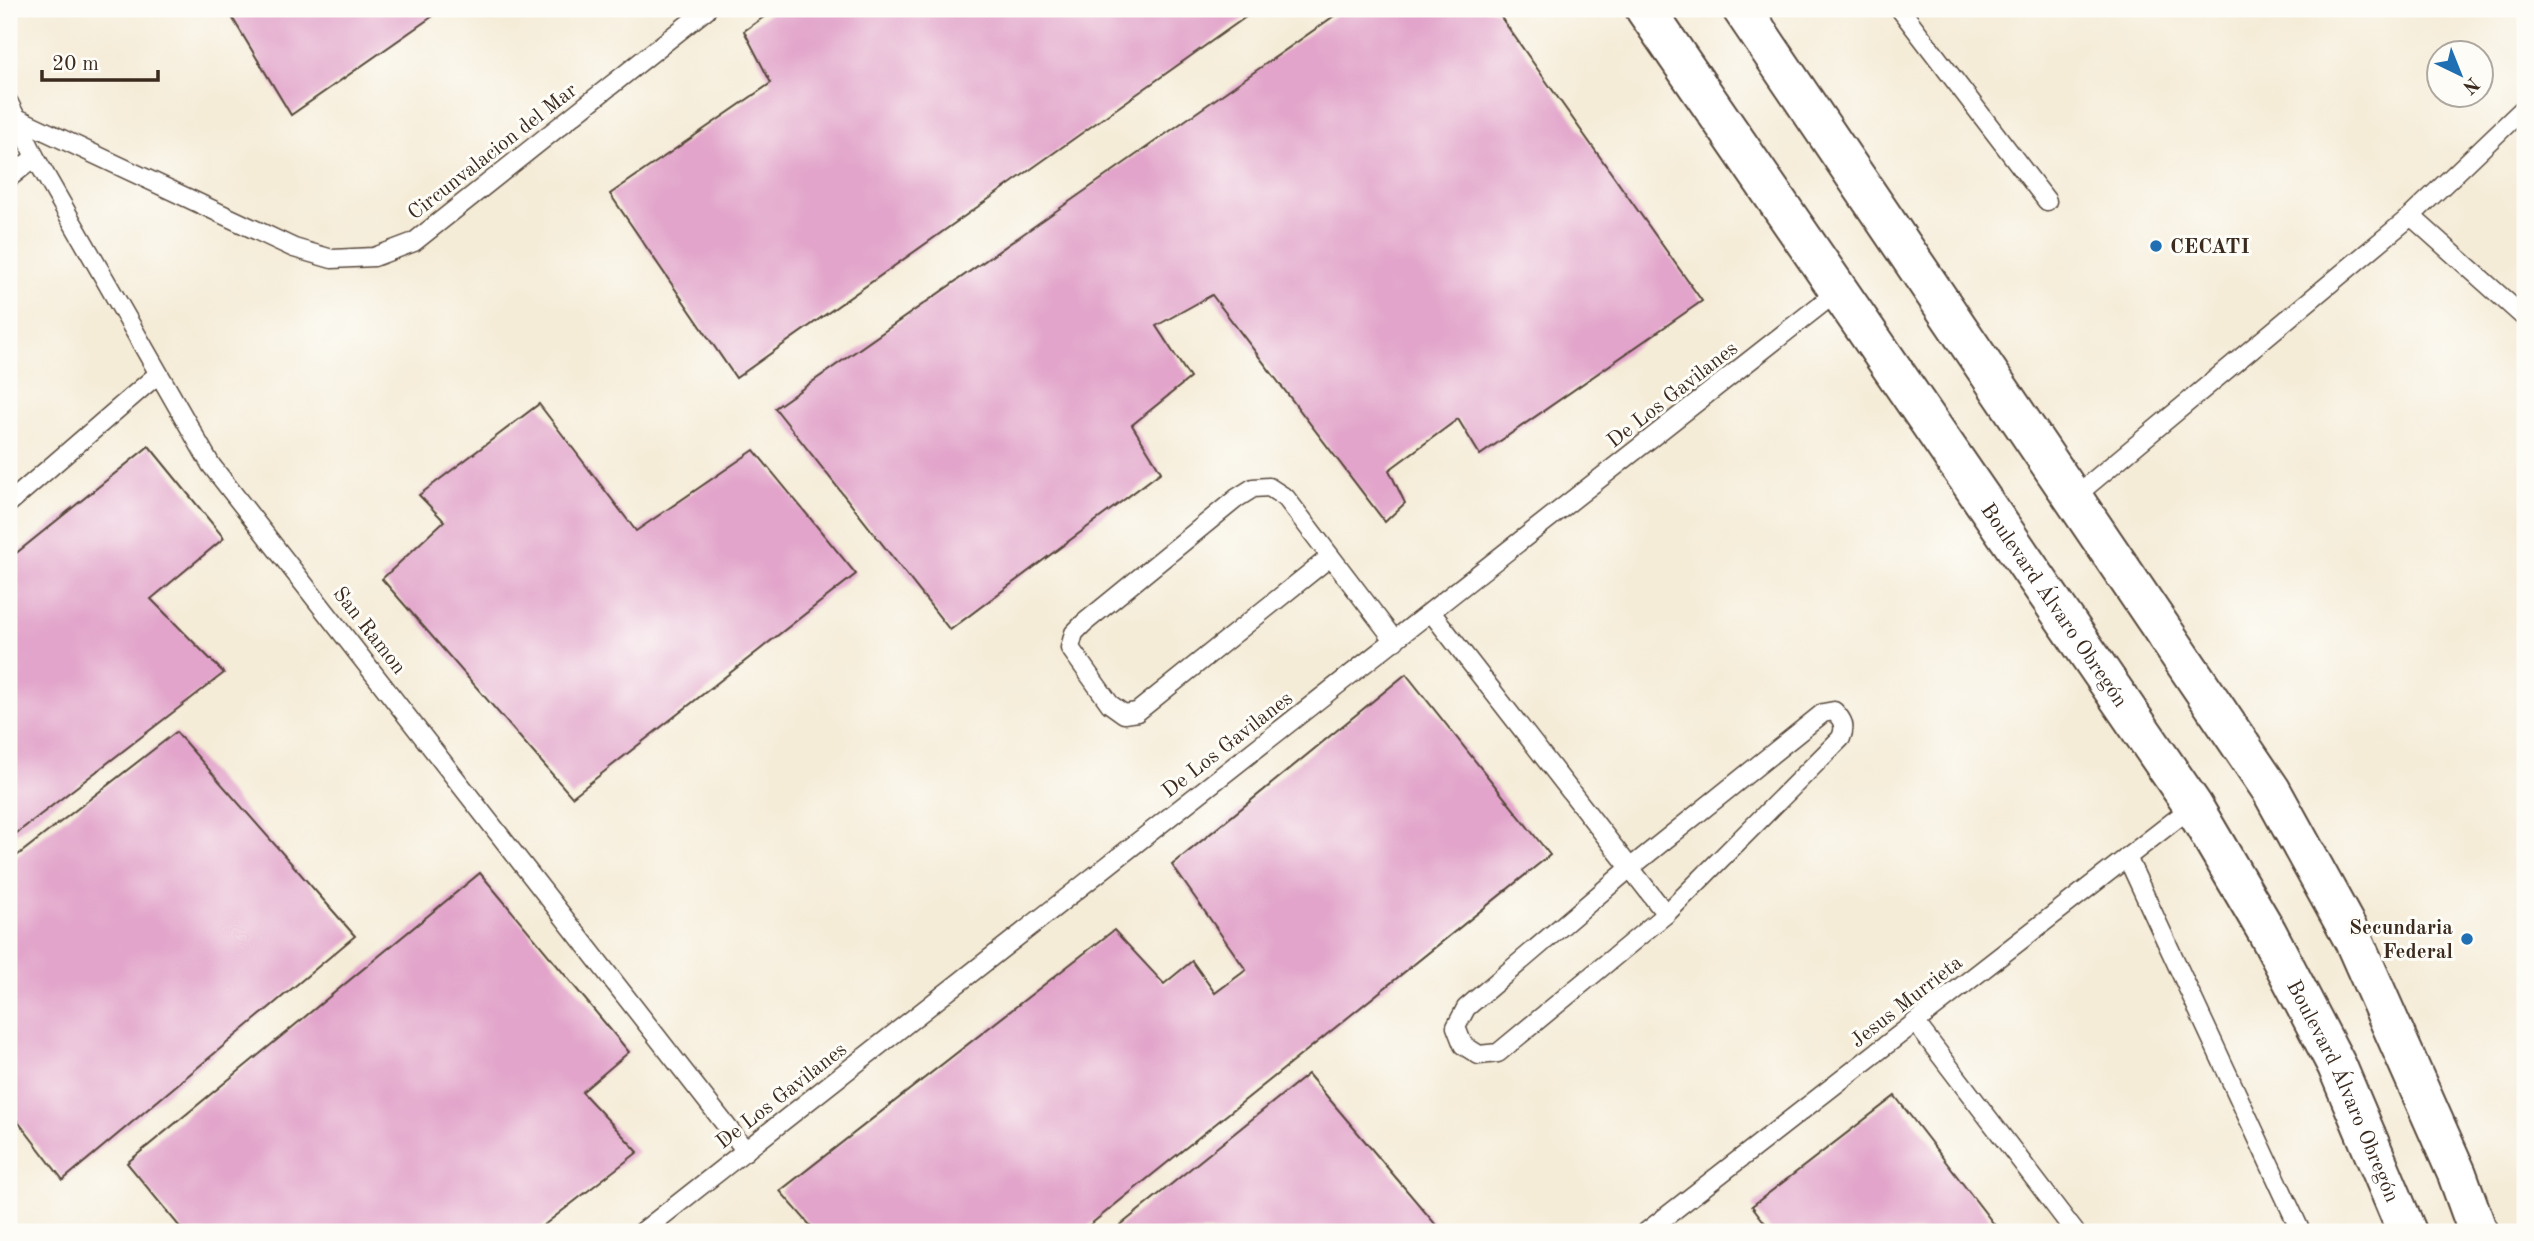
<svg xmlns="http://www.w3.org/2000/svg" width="2534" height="1241" viewBox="0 0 2534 1241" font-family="'Old Standard TT',serif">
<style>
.building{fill:#e2a4ca}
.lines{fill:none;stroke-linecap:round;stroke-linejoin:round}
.service-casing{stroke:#57473a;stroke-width:21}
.trunk-casing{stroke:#57473a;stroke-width:42}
.service{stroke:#fff;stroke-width:18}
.trunk{stroke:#fff;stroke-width:38}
.poi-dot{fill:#1f6fb2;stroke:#fdfcf7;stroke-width:2.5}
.labels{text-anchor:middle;stroke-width:6;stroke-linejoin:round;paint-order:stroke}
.street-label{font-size:21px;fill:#3b2a1e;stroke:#fdfcf7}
.poi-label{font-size:21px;font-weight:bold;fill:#3b2a1e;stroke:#fdfcf7;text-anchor:start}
</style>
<rect width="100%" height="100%" fill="#fdfcf7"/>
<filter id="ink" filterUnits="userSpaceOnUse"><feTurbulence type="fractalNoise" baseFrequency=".0143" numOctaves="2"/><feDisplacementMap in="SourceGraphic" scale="14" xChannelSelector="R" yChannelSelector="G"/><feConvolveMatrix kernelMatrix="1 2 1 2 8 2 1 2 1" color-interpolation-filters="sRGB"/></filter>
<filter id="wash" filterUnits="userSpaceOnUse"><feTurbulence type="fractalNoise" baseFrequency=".00686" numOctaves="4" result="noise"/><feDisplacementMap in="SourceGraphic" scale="28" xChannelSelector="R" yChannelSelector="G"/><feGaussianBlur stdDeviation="1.57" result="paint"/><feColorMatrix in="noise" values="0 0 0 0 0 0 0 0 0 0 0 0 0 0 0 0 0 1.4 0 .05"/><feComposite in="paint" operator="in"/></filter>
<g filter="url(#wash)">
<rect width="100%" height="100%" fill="#f5ecd8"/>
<g id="blocks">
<!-- building -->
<g class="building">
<polygon points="227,9 443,9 291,115"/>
<polygon points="775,9 1257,9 736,378 610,194 771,83 744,31"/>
<polygon points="1344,9 1495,9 1702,301 1480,455 1458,419 1389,470 1405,503 1385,522 1212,295 1156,326 1190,378 1132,425 1161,472 950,630 775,408"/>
<polygon points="539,404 636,531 754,450 856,574 572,797 382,579 444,521 419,495"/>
<polygon points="149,446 224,538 151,599 224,673 9,839 9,559"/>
<polygon points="1406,674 1550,855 1081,1232 816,1232 780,1191 1114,930 1164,984 1192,961 1215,993 1246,970 1172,865"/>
<polygon points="176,732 355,936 63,1180 9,1110 9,862"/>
<polygon points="480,873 629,1052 582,1092 638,1152 535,1232 184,1232 127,1163"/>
<polygon points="1308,1074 1442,1232 1112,1232"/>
<polygon points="1895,1096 2000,1232 1772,1232 1752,1206"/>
</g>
</g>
</g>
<g filter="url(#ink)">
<use href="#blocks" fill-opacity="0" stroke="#57473a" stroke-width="2"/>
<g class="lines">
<!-- service casing -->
<g class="service-casing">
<g id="service">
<polyline points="1900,9 2047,201"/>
<polyline points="9,103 35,157 211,465 746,1151"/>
<polyline points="15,117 294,248 332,259 374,257 414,242 707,9"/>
<polyline points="9,178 35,157"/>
<polyline points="2411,216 2525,318"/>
<polyline points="2074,497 2411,216 2525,107"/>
<polyline points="9,503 158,374"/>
<polyline points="1330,557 1137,712 1124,714 1110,704 1070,648 1074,633 1084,623 1237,498 1253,488 1269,487 1286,498 1395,641"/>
<polyline points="1431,612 1666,914"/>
<path d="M1834,711C1843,720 1846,726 1841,738L1666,914L1498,1053L1479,1055L1463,1045L1456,1027L1466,1008L1630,868L1823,713Z"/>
<polyline points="2127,857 2301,1232"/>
<polyline points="1915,1022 2075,1232"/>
<polyline points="642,1232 1838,291"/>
<polyline points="1646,1232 2193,806"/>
</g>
</g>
<!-- trunk casing -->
<g class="trunk-casing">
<g id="trunk">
<path id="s1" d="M1645,9L2193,806L2267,932L2337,1066L2407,1232"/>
<polyline points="1742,9 2271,790 2353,939 2457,1174 2478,1232"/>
</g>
</g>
<!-- service -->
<use href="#service" class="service"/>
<!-- trunk -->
<use href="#trunk" class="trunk"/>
</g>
</g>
<!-- markers -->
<g class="poi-dot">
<circle cx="2156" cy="246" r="7"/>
<circle cx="2467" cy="939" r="7"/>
</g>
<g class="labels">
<!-- street labels -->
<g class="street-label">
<text transform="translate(492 151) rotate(-38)" y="7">Circunvalacion del Mar</text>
<text transform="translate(1672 394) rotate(-38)" y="7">De Los Gavilanes</text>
<text dy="7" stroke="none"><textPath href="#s1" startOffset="723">Boulevard Álvaro Obregón</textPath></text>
<text transform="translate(370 630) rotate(52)" y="7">San Ramon</text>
<text transform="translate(1227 744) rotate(-38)" y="7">De Los Gavilanes</text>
<text transform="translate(1906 1001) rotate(-38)" y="7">Jesus Murrieta</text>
<text dy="7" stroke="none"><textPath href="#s1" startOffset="1290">Boulevard Álvaro Obregón</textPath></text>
<text transform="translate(781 1095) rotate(-38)" y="7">De Los Gavilanes</text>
</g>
<!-- poi labels -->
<g class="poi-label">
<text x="2170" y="253">CECATI</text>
<text x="2453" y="934" text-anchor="end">Secundaria<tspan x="2453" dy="24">Federal</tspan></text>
</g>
</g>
<!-- margin -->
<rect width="2534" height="1241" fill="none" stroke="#fdfcf7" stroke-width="35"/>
<!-- north arrow -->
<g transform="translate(2460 74) rotate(137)"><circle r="33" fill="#fdfcf7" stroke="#afa8a0" stroke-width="2"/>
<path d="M0-5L12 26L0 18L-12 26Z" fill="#1f6fb2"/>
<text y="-10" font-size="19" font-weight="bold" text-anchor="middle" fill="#3b2a1e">N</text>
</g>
<!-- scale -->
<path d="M42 70v10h116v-10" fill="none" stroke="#3b2a1e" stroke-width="3.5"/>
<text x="52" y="70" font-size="21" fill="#3b2a1e" stroke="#fdfcf7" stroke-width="5" paint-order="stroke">20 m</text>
</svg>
